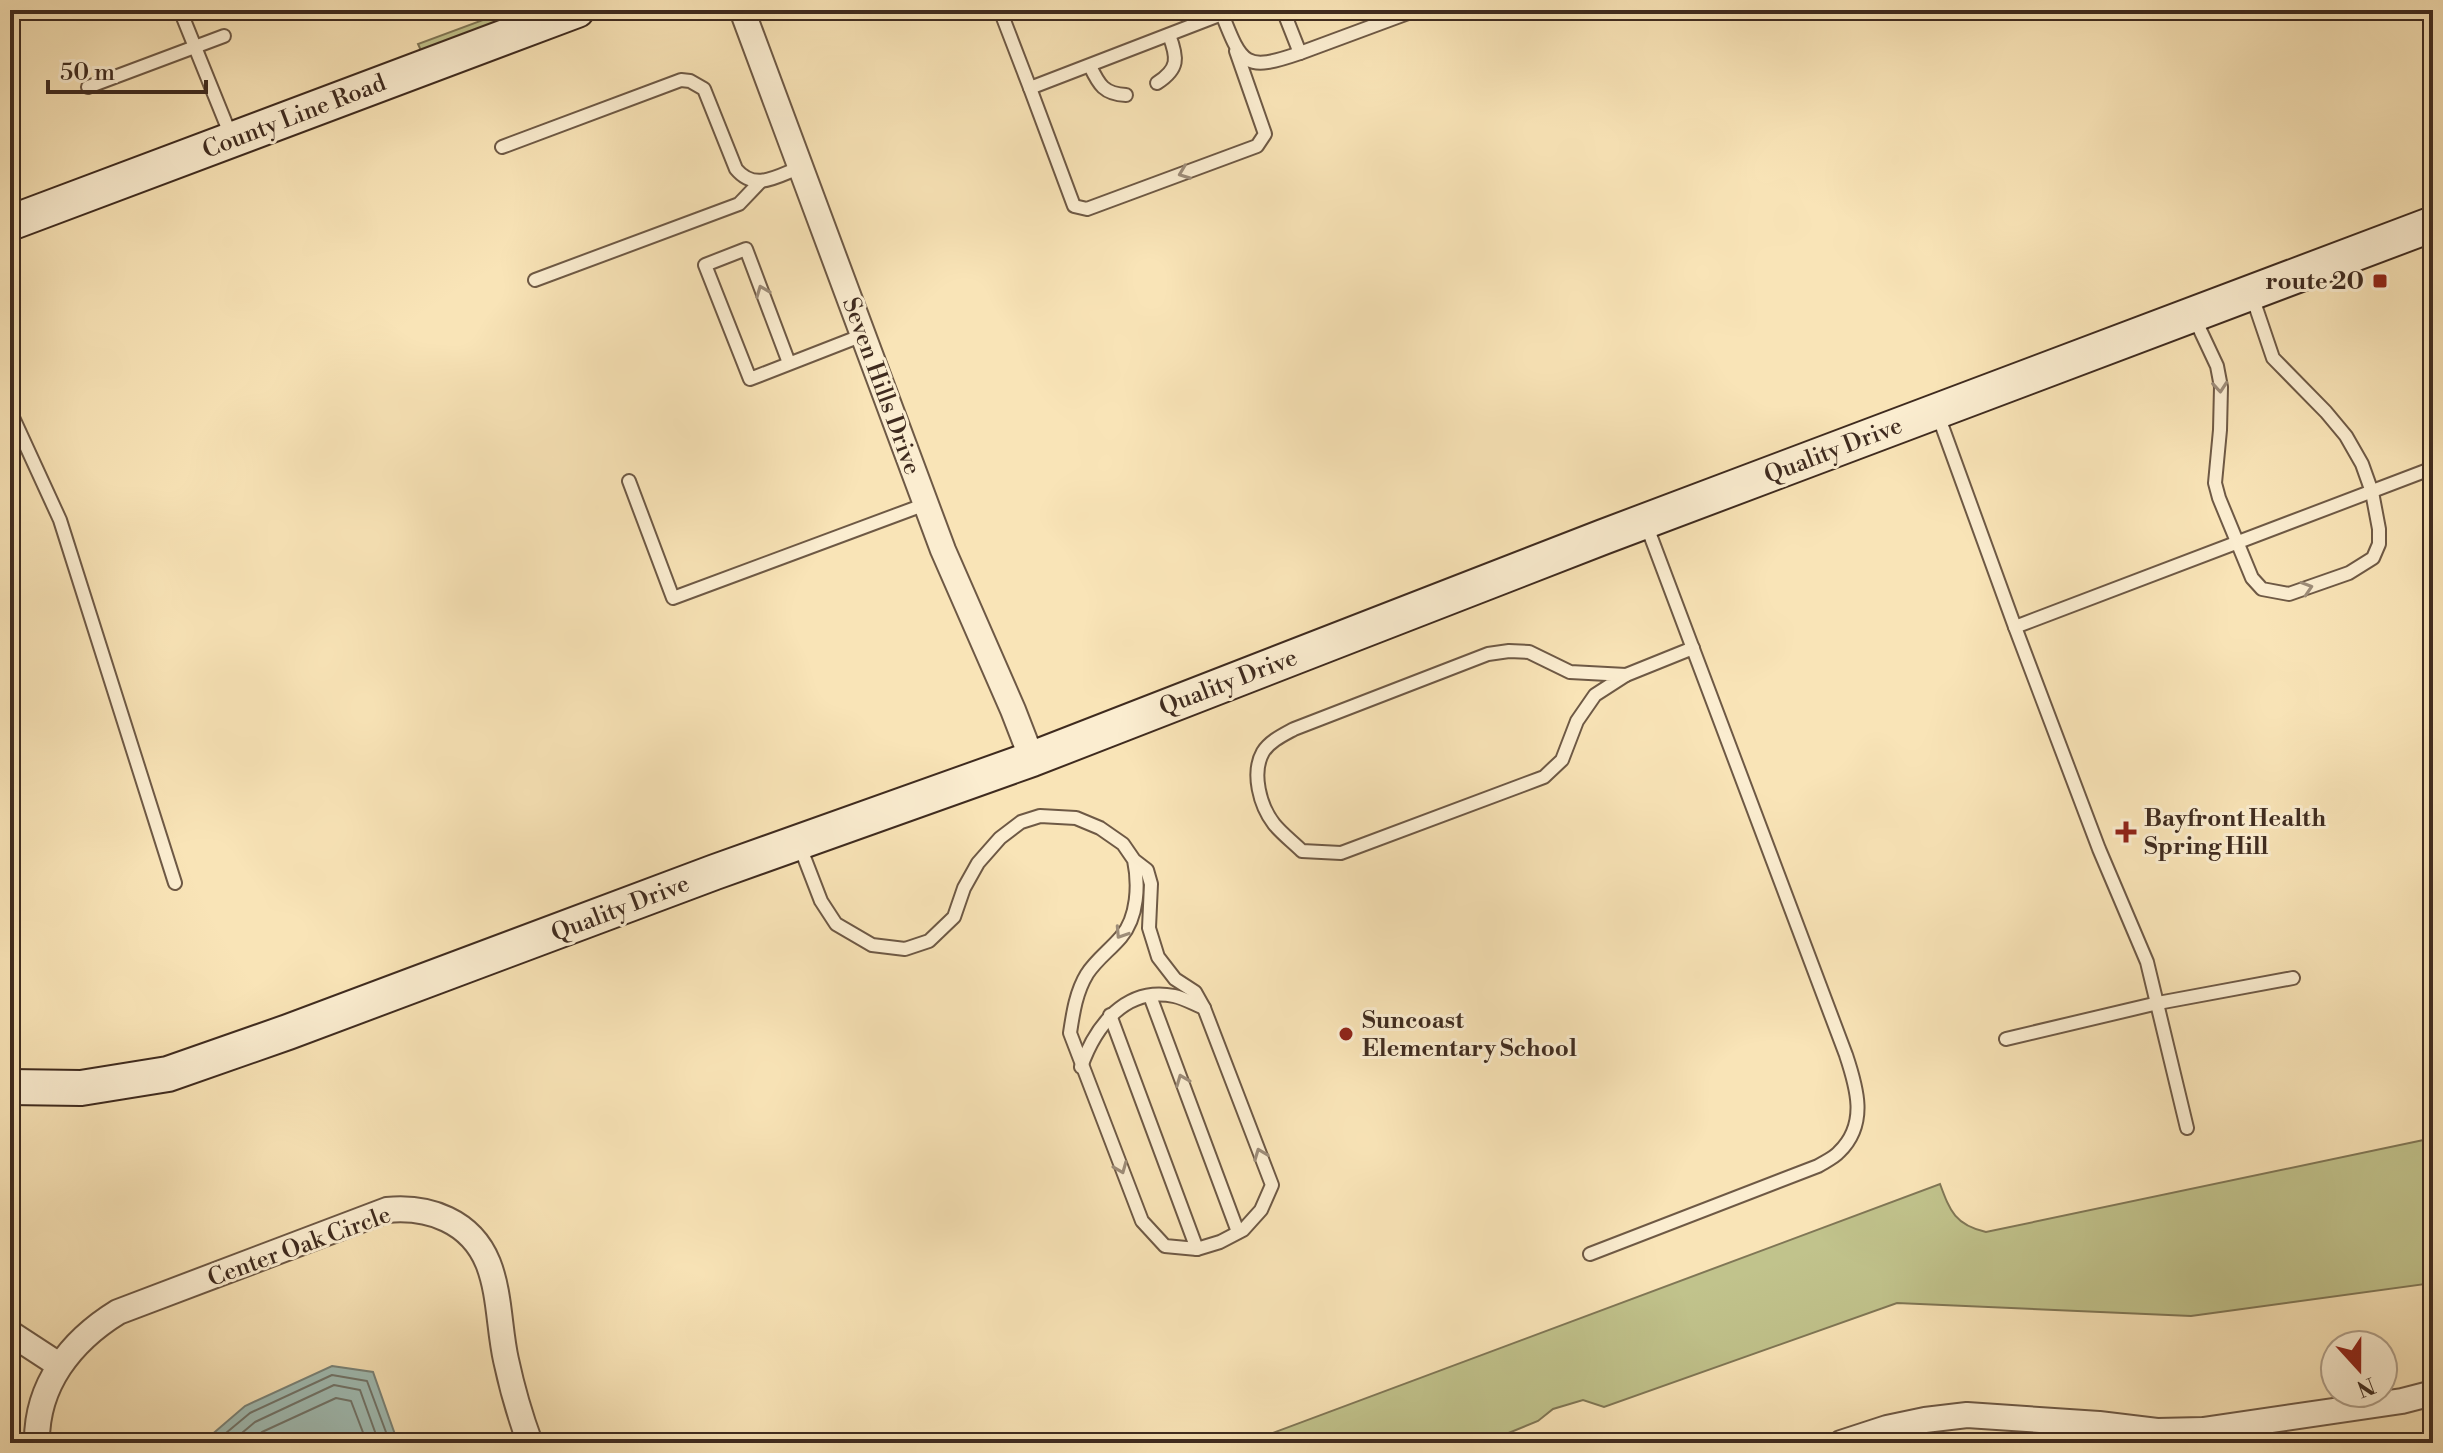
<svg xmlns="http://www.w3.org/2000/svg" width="2443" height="1453" viewBox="0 0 2443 1453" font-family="'Libre Bodoni',serif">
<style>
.green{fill:#c1c38c;stroke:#807756;stroke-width:2}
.water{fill:#a0bdb5;stroke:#798379;stroke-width:2}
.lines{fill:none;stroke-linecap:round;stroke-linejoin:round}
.shore{stroke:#70746a;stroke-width:2}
.lane-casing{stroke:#6e5945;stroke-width:16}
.street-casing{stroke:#6e5945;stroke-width:28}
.secondary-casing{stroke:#3f2b1f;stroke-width:38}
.lane{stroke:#fbedd0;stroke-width:12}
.street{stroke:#fbedd0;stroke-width:24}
.secondary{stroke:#fbedd0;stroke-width:34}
.oneway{stroke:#9d8c78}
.poi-dot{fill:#8f2418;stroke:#fbedd0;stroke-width:3}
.labels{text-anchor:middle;stroke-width:6;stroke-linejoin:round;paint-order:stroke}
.street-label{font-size:24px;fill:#3f2b1f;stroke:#fbedd0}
.poi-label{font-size:24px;font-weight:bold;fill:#3f2b1f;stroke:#fbedd0;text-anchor:start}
</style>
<rect width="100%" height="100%" fill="#f9e4b7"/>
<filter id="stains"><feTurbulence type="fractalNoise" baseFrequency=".0025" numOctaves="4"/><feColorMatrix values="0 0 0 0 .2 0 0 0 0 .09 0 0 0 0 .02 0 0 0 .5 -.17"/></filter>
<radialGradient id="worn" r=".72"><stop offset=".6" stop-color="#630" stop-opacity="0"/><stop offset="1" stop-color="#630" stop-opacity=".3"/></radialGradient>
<!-- green -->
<g class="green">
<polygon points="510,10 542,10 423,55 418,44"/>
<path d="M2433,1138V1283L2191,1316L1897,1303L1604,1407L1583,1400L1553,1409L1538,1421L1484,1443H1246L1940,1184C1950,1211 1955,1225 1986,1232Z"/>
</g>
<!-- water -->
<polygon class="water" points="332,1366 373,1372 398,1443 202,1443 245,1406"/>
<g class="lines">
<!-- shore -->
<g class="shore">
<polyline points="214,1443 250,1413 332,1375 367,1381 390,1443"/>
<polyline points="230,1443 255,1422 334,1385 360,1390 379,1443"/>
<polyline points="248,1443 262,1432 336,1398 351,1401 367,1443"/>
</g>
<!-- lane casing -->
<g class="lane-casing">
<g id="lane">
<polyline points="180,10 231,136"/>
<polyline points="1000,10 1030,88 1222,14 1221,10"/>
<path d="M1222,14C1242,65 1245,72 1300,53L1283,10"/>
<polyline points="1300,53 1416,10"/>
<path d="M1090,66C1099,85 1104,94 1126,95"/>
<path d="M1157,83C1179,69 1178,58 1169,35"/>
<polyline points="88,87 224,36"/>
<polyline points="1030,88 1074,206 1087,209 1257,146 1265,134 1236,51"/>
<path d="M502,147L681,80L690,81L704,89L736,169C755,192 777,176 801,167"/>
<polyline points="535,280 739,204 760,182"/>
<polyline points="2433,304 2433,306"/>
<polyline points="2194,317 2217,366 2221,387 2220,430 2215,483 2219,498 2252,578 2262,589 2289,594 2349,573 2373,558 2379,544 2379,529 2372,492 2362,464 2346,436 2326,412 2273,358 2251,293"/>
<polyline points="789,363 746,249 705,265 750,379 863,335"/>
<polyline points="10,411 60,520 175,883"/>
<polyline points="1938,415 2015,627 2099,849 2147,962 2187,1128"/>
<polyline points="629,481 673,598 926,504"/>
<polyline points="2015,627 2433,468"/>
<path d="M1509,651L1529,652L1570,672L1626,675L1595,695L1577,721L1562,760L1544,777L1341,853L1302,851C1293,842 1282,834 1274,824C1260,806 1251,773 1263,752C1270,741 1283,735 1294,729L1488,654Z"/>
<polyline points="1626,675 1693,648"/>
<path d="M799,844L821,901L836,924L872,945L905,949L929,941L954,917L964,888L978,863L1000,838L1021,822L1040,816L1076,818L1100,828L1123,844L1134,860L1147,870L1151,884L1149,928L1158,957L1175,979L1195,992L1204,1008L1272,1185L1261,1210L1243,1230L1220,1242L1197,1249L1165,1246L1142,1221L1070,1033C1073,1013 1076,992 1087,974C1096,960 1110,950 1121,937C1138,917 1139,884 1134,860"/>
<polyline points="1150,996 1238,1232"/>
<polyline points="1110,1015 1197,1249"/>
<polyline points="2006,1039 2158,1003 2293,978"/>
<path d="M1081,1067C1095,1027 1125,986 1174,996C1184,998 1194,1004 1204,1008"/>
<path d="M1590,1254L1818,1166C1824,1162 1834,1158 1839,1152C1868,1124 1857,1088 1846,1055L1646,524"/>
</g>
</g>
<!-- street casing -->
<g class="street-casing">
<g id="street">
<polyline points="742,10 943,550 1013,710 1032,759"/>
<polyline points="10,1333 59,1365"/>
<path d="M37,1443C36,1385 71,1341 118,1312L387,1210C429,1206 471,1221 488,1263C500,1293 499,1329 506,1360C512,1388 520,1416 530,1443"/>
<polyline points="1841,1443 1887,1428 1925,1420 1967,1415 2099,1424 2157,1431 2203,1430 2402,1401 2433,1393"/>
</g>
</g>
<!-- secondary casing -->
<g class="secondary-casing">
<g id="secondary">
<polyline points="10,223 577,10"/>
<polyline points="10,1087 81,1088 168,1074 288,1032 715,872 1032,759 1603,537 2433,224"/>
</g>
</g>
<!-- lane -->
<use href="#lane" class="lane"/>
<!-- street -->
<use href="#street" class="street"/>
<!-- secondary -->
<use href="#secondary" class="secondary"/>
</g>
<!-- one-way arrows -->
<defs><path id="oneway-chevron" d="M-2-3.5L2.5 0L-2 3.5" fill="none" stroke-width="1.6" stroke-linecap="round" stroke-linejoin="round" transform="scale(2)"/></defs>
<g class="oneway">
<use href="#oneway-chevron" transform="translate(1184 173) rotate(159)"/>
<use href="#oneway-chevron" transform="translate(762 291) rotate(-111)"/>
<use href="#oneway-chevron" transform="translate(2220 387) rotate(85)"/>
<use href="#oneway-chevron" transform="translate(2307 588) rotate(-18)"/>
<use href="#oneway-chevron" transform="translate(1121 933) rotate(123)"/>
<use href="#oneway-chevron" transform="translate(1182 1080) rotate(-111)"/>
<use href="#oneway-chevron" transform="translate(1260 1154) rotate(-111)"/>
<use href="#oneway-chevron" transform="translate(1121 1168) rotate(68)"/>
</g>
<!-- markers -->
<g class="poi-dot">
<rect x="2372" y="273" width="16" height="16" rx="4"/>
<path d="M2122 820h8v8h8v8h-8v8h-8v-8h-8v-8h8z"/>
<circle cx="1346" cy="1034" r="8"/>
</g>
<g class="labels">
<!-- street labels -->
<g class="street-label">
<text transform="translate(294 116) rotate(-21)" y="8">County Line Road</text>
<text transform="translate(882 386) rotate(70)" y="8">Seven Hills Drive</text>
<text transform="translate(1833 450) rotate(-21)" y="8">Quality Drive</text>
<text transform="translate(1228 682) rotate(-21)" y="8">Quality Drive</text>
<text transform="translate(620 908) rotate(-21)" y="8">Quality Drive</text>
<text transform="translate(299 1246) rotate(-20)" y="8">Center Oak Circle</text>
</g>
<!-- poi labels -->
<g class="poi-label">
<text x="2364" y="289" text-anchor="end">route 20</text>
<text x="2144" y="826">Bayfront Health<tspan x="2144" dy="28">Spring Hill</tspan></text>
<text x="1362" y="1028">Suncoast<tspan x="1362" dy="28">Elementary School</tspan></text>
</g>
</g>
<!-- margin -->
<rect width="2443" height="1453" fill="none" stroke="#f9e4b7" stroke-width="40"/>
<rect x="12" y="12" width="2419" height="1429" fill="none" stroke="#3f2b1f" stroke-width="4"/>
<rect x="20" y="20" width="2403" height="1413" fill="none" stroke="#3f2b1f" stroke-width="2"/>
<!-- north arrow -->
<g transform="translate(2359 1369) rotate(159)"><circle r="38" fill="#fbedd0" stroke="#b09f89" stroke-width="2"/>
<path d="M0-6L14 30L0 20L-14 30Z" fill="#8f2418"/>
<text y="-12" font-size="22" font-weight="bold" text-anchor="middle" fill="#3f2b1f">N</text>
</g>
<!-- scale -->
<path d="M48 80v12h158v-12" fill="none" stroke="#3f2b1f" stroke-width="4"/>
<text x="60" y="80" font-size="24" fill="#3f2b1f" stroke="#fbedd0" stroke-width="6" paint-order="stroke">50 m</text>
<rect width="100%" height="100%" filter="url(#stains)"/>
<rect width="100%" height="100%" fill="url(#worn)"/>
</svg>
